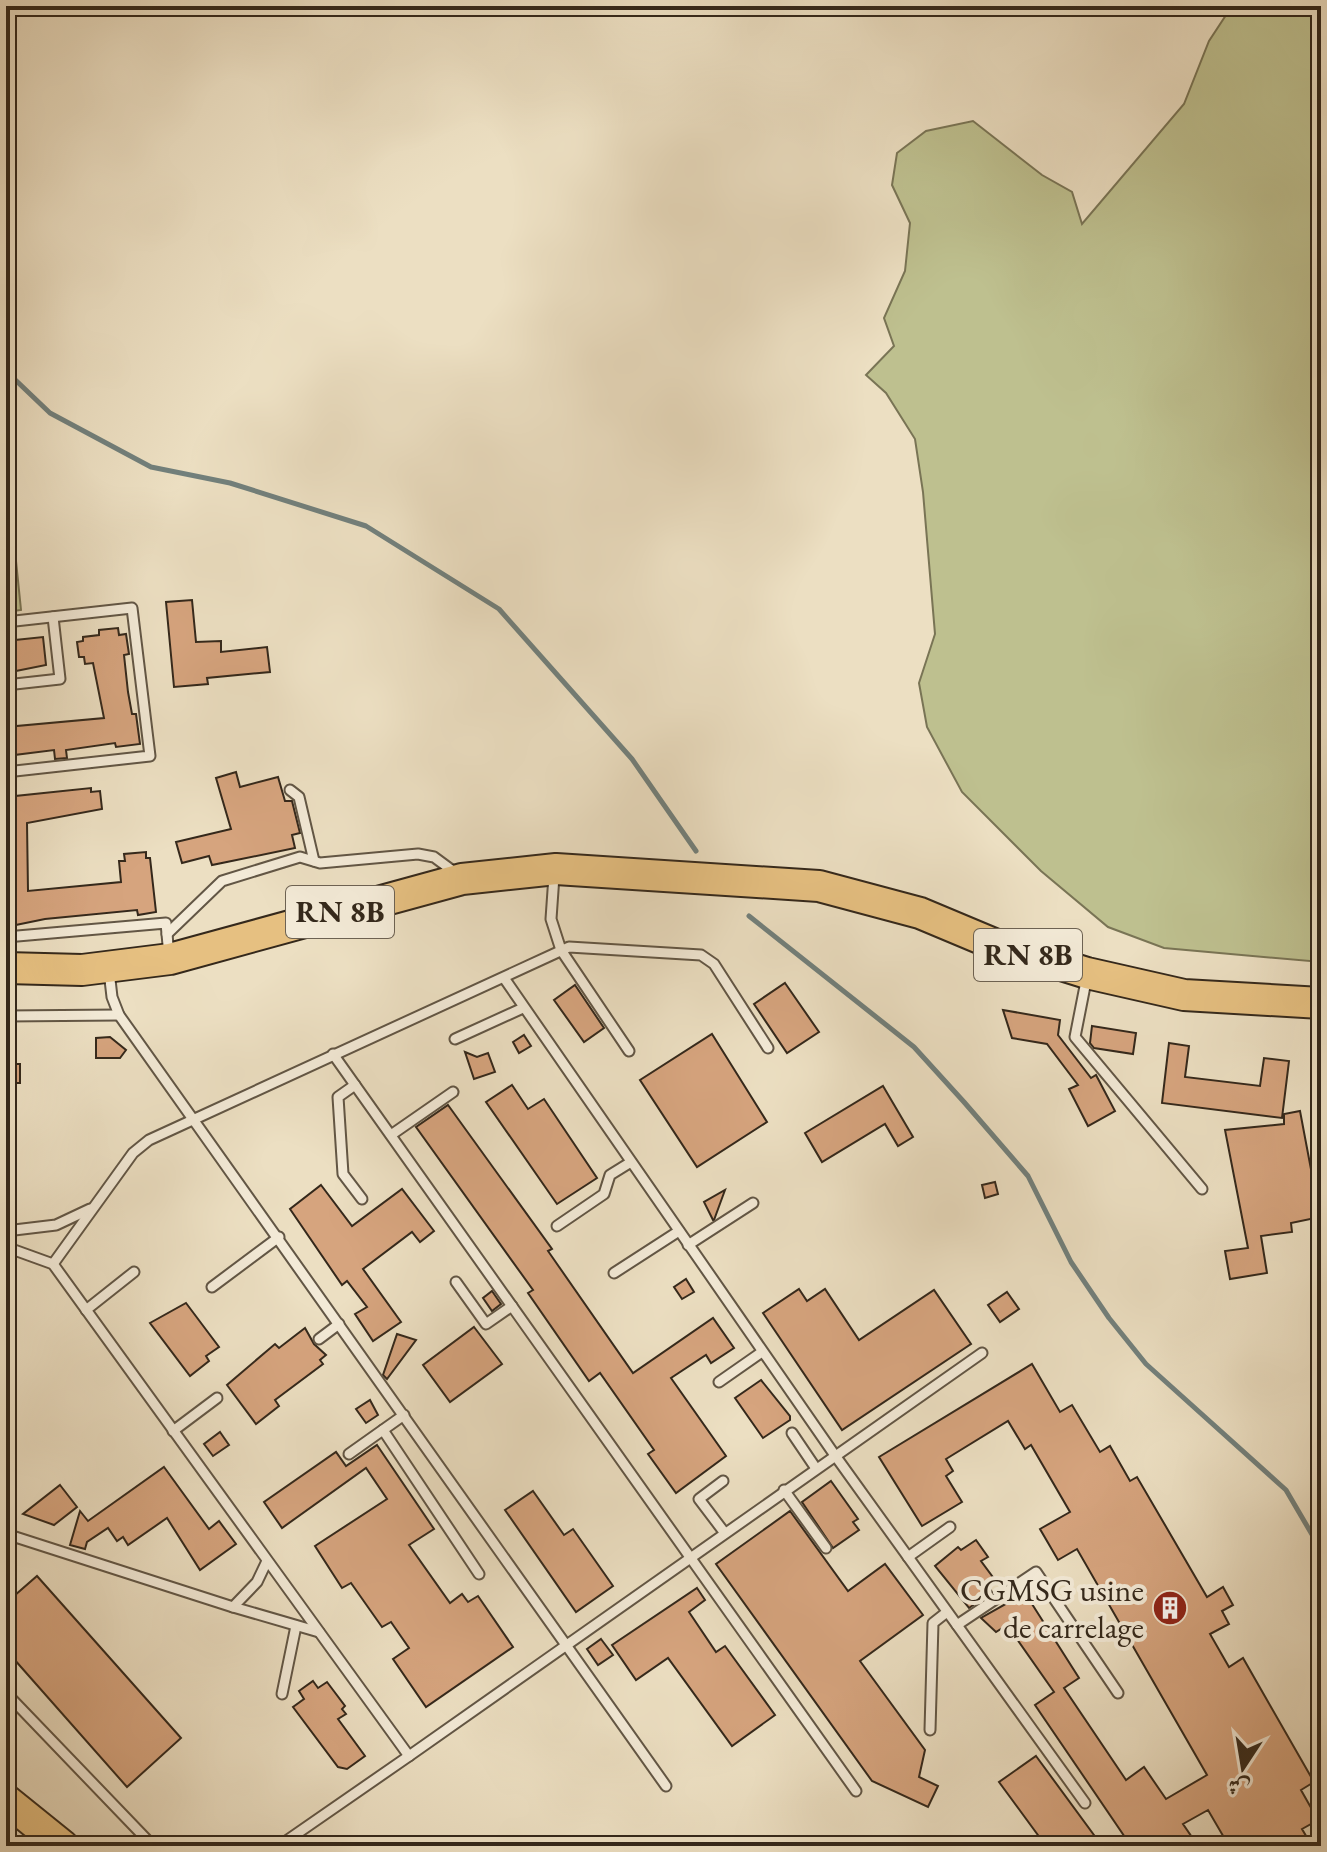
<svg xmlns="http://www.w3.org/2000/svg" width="1327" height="1852" viewBox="0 0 1327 1852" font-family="'EB Garamond',Amiri,serif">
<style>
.green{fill:#bec08f;stroke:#797455;stroke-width:2}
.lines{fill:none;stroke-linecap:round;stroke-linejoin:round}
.stream{stroke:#72807c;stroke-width:5}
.building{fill:#d6a47e;stroke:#34281b;stroke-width:2}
.service-casing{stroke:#625645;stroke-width:13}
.primary-casing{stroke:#34281b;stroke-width:34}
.trunk-casing{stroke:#34281b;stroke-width:34}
.service{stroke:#f3ead7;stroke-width:9}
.primary{stroke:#e6c081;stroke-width:30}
.trunk{stroke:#e6c081;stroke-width:30}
.labels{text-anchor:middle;stroke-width:8;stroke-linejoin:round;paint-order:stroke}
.shield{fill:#f3ead7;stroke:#6d6253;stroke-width:2}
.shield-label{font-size:30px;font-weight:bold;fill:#34281b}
.poi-label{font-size:32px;fill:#34281b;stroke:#f3ead7;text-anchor:end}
</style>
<rect width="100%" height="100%" fill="#ecdfc2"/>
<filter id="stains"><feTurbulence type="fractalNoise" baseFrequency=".0025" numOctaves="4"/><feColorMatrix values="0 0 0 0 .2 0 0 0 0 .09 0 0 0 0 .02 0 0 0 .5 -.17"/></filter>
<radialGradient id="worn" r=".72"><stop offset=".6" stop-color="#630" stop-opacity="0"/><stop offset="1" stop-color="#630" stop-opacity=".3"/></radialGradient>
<!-- green -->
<g class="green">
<polygon points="1232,6 1321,6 1321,962 1164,948 1108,927 1041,871 962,792 927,727 919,683 935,634 923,492 915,439 886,393 866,375 894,346 884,318 905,271 910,223 892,185 897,153 926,131 973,121 1042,175 1072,192 1082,224 1184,104 1209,41"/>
<polygon points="11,512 21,610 6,612 6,513"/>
</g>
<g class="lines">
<!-- stream -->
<g class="stream">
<polyline points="6,371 50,413 151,467 230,483 366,526 499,609 632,759 696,851"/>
<polyline points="749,916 914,1047 964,1102 1028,1176 1071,1262 1109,1318 1146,1364 1286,1490 1317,1543 1321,1565"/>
</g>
</g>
<!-- building -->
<g class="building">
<polygon points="192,600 196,642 221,641 221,652 267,647 270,672 207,678 208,684 174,687 166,602"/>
<polygon points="118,628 119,635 126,634 129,654 124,655 128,692 132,714 136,714 140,744 116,747 115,743 66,750 67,758 55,759 54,750 6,756 6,727 104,718 93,663 85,664 84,657 79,657 77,642 83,641 83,637 99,635 99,630"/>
<polygon points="43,637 46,665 6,673 6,641"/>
<polygon points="236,772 240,787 278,777 285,801 292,801 300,833 292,835 295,848 212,865 209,856 182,863 176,842 231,829 216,778"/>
<polygon points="91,788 91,792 100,791 102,809 27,823 28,891 121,882 119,861 125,861 124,854 146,852 146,858 150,858 156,912 138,915 137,910 45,919 6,927 6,797"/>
<polygon points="785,983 819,1032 787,1053 754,1004"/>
<polygon points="575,985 604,1028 584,1042 554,1000"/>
<polygon points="1003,1010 1060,1020 1058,1035 1091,1078 1096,1075 1115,1111 1088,1126 1069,1089 1078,1085 1047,1044 1012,1038"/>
<polygon points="1092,1026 1136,1033 1133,1054 1094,1048 1090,1043"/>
<polygon points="712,1034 767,1122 697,1167 640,1080"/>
<polygon points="524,1035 531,1046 519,1053 513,1042"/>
<polygon points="110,1037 126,1050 120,1058 96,1058 96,1038"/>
<polygon points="1169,1043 1189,1046 1185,1077 1260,1086 1264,1058 1289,1061 1282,1118 1162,1103"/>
<polygon points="465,1052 477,1057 488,1053 495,1072 474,1079"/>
<rect x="6" y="1064" width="14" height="19"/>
<polygon points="512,1085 528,1109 544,1099 597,1178 557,1204 486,1102"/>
<polygon points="883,1086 913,1137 898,1146 885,1124 822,1162 805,1133"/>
<polygon points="448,1105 552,1249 548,1251 633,1373 713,1318 734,1348 711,1363 706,1355 671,1378 726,1456 676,1493 648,1454 654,1450 600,1373 589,1381 528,1293 533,1290 416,1127"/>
<polygon points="1300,1111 1320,1217 1291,1223 1292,1232 1261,1236 1267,1273 1230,1279 1225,1251 1248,1248 1225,1130 1284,1124 1284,1114"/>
<polygon points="995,1182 998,1194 985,1198 982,1185"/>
<polygon points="321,1185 352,1226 402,1189 434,1231 420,1242 412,1232 363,1269 401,1322 373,1341 355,1314 367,1307 347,1281 342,1285 290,1209"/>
<polygon points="725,1190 714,1220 713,1220 704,1202"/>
<polygon points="686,1279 694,1292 682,1299 674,1287"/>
<polygon points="799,1289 807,1301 825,1289 859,1340 934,1290 971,1344 842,1430 763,1313"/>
<polygon points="492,1291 501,1304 492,1311 483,1298"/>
<polygon points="1007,1292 1019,1309 1000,1322 988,1305"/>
<polygon points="186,1303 219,1347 206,1356 209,1361 190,1376 150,1323"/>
<polygon points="474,1327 502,1364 450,1402 423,1365"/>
<polygon points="305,1328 314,1344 326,1355 320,1360 323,1364 275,1400 279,1406 256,1424 227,1385 275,1344 279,1348"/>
<polygon points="397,1334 416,1340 387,1379 383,1375"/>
<polygon points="1032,1364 1060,1412 1072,1405 1100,1452 1110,1446 1130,1481 1137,1477 1207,1597 1223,1587 1233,1605 1222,1611 1229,1624 1210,1634 1229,1667 1243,1658 1314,1782 1301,1790 1318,1820 1302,1829 1312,1846 1229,1846 1208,1810 1183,1824 1198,1846 1131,1846 1035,1705 1054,1692 1007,1625 996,1632 981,1618 1025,1593 1079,1678 1064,1688 1126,1780 1144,1767 1166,1799 1207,1775 1077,1549 1058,1560 1040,1529 1070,1512 1031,1445 1025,1449 1008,1421 946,1459 953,1471 946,1476 962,1502 922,1526 879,1457"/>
<polygon points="761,1380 790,1416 790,1420 763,1438 735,1398"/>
<polygon points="370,1400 378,1415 366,1423 356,1409"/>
<polygon points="220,1432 229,1445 213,1456 204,1444"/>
<polygon points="377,1445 434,1529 409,1545 450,1603 462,1594 468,1602 478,1596 513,1647 426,1707 393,1659 409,1648 391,1622 382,1627 351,1583 342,1588 315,1546 387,1499 366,1468 282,1528 264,1502 336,1452 346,1466"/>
<polygon points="164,1467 209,1529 219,1521 236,1544 200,1570 167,1518 128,1545 123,1537 117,1541 108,1528 87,1542 85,1549 70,1545 80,1511 88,1521"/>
<polygon points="831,1481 858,1519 853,1522 859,1530 833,1548 802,1502"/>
<polygon points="60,1485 77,1507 54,1525 23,1514"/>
<polygon points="533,1491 564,1535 573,1529 613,1586 576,1612 505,1510"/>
<polygon points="790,1511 848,1591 885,1564 923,1615 860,1661 925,1750 919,1777 938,1786 928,1807 872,1781 716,1564"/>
<polygon points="976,1540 988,1557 981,1561 995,1580 987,1585 992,1592 969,1608 935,1566 958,1547 961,1550"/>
<polygon points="37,1576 181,1738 127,1787 6,1650 6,1603"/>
<polygon points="697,1588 705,1600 689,1612 716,1652 725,1646 775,1715 732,1746 668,1658 636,1680 612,1645"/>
<polygon points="601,1639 613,1655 598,1665 587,1649"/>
<polygon points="313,1681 318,1688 327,1682 345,1706 342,1709 346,1714 338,1719 365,1756 347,1769 338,1767 293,1707 304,1699 299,1691"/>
<polygon points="1036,1756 1102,1846 1046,1846 999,1782"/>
</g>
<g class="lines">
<!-- service casing -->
<g class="service-casing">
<g id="service">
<polyline points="6,622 132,608 150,756 6,772"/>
<polyline points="6,685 60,679 53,617"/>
<polyline points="290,790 299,797 314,861"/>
<polyline points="554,876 551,919 561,950 629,1051"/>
<polyline points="167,934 222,881 300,857 320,863 418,854 434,857 457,874"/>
<polyline points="6,937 166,923 169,956"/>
<polyline points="109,971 112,997 119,1015 666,1786"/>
<polyline points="1087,976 1075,1037 1202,1189"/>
<polyline points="504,978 834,1454 1085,1803"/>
<polyline points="6,1016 119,1015"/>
<polyline points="455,1039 523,1008"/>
<polyline points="333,1054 856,1791"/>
<polyline points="355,1085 338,1097 343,1174 362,1199"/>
<polyline points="391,1135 453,1092"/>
<polyline points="557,1226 604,1194 610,1175 631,1162"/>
<polyline points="6,1231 56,1225 90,1209"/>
<polyline points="688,1245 753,1203"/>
<polyline points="6,1247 53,1264 409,1756 982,1353"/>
<polyline points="53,1264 133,1153 149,1140 569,947 701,955 714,964 768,1048"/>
<polyline points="614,1273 679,1231"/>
<polyline points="456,1282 486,1324 512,1306"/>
<polyline points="212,1287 279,1237"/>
<polyline points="86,1310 134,1272"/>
<polyline points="319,1339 339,1324"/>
<polyline points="719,1382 762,1352"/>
<polyline points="383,1430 479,1574"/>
<polyline points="173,1431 217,1398"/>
<polyline points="792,1433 815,1467"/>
<polyline points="349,1454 404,1415"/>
<polyline points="723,1481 699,1499 724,1532"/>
<polyline points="784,1490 826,1548"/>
<polyline points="6,1534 233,1607"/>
<polyline points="908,1557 950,1527"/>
<polyline points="267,1561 257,1582 233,1607 319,1632"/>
<polyline points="957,1625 1036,1572 1118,1693"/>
<polyline points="6,1693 153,1846"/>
<polyline points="282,1694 296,1626"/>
<polyline points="930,1730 933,1623 947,1612"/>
<polyline points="279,1846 409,1756"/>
</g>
</g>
<!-- primary casing -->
<g class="primary-casing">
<polyline id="primary" points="6,968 82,970 170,959 462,879 556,869 819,886 920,913 994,944 1087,973 1184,995 1321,1003"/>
</g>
<!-- trunk casing -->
<g class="trunk-casing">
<polyline id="trunk" points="6,1800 63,1846"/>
</g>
<!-- service -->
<use href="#service" class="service"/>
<!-- primary -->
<use href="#primary" class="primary"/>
<!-- trunk -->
<use href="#trunk" class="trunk"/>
</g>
<!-- icons -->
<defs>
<g id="building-disc" transform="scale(1.8)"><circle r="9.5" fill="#8f2418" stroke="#f3ead7"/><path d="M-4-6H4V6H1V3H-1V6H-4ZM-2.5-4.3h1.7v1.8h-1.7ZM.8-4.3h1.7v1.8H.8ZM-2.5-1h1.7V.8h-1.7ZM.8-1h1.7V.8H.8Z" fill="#fff"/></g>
</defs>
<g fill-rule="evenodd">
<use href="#building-disc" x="1170" y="1608"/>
</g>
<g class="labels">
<!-- shield labels -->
<g class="shield">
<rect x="286" y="886" width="108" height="52" rx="6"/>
<rect x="974" y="929" width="108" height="52" rx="6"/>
</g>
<g class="shield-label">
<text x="340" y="922">RN 8B</text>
<text x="1028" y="965">RN 8B</text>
</g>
<!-- poi labels -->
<g class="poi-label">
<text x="1144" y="1601">CGMSG usine<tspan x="1144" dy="37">de carrelage</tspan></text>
</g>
</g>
<!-- margin -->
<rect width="1327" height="1852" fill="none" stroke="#ecdfc2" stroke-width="32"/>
<rect x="8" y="8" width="1311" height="1836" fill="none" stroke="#34281b" stroke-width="4"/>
<rect x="16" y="16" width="1295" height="1820" fill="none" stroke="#34281b" stroke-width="2"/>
<!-- north arrow -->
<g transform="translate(1243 1768) rotate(192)" stroke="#f3ead7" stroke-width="6" paint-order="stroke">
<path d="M0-6L14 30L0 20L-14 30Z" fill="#34281b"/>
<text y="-12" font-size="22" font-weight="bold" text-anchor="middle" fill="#34281b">ش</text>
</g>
<rect width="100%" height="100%" filter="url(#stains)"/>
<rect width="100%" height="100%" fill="url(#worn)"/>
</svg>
